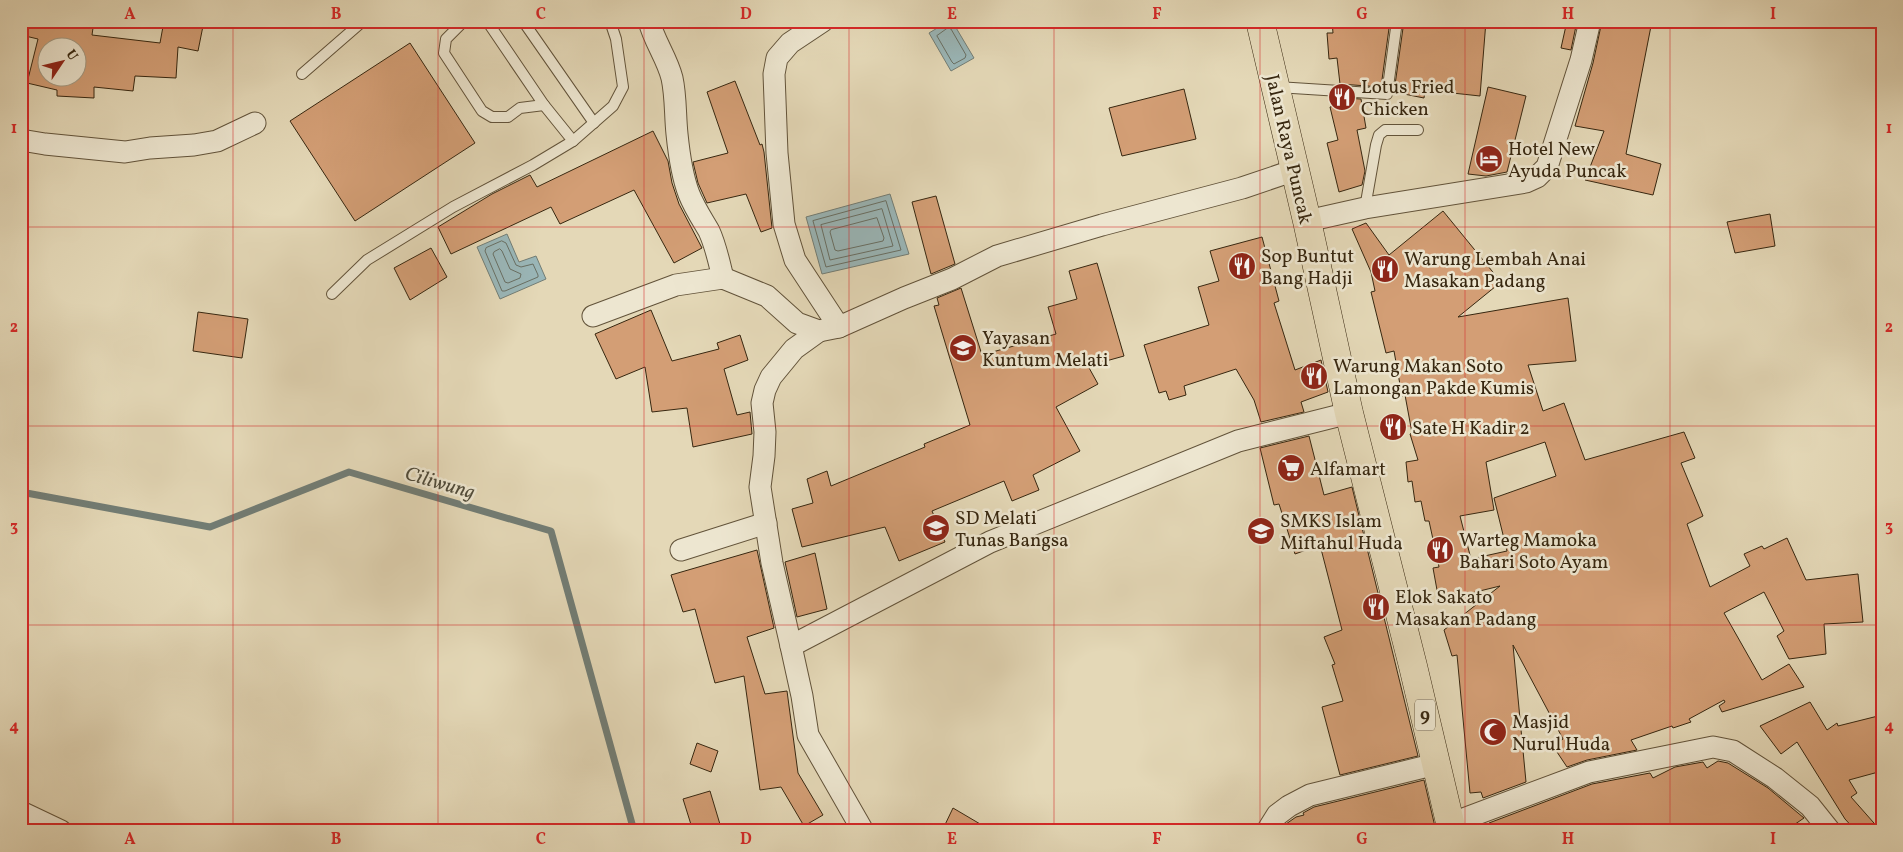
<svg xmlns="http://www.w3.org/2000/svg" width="1903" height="852" viewBox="0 0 1903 852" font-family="Vollkorn,serif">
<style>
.water{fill:#9ab7b9;stroke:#727d75}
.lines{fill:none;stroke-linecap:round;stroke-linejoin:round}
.shore{stroke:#686f64;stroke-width:1}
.stream{stroke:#727d75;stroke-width:7}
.building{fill:#d39e75;stroke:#372710;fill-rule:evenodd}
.lane-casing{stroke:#62533a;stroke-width:12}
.street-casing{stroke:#62533a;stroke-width:23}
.highway-casing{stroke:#372710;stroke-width:29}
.lane{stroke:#ede6d0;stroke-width:10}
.street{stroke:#ede6d0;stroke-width:21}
.highway{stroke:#e4d8b7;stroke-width:28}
.grid{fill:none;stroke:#d62828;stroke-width:1;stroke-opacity:0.55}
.labels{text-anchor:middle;stroke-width:5;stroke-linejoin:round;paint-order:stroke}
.shield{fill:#ede6d0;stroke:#6e604a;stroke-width:1}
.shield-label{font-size:18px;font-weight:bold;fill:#372710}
.poi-label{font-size:19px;fill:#372710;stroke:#ede6d0;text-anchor:start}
.street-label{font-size:19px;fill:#372710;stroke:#ede6d0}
.water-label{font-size:20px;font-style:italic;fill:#504b3a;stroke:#ede6d0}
.neatline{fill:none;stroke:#d62828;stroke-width:2}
.grid-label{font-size:16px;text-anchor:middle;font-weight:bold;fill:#d62828}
</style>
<rect width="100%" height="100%" fill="#e4d8b7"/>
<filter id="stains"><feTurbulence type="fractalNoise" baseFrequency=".004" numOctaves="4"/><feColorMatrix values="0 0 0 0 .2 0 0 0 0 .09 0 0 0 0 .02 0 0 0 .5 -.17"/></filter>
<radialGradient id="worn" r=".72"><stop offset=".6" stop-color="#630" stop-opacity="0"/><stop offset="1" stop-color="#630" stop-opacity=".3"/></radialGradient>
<!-- water -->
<g class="water">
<polygon points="949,21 952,21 974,58 951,71 929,33"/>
<polygon points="890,194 909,254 822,274 806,217"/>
<polygon points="507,234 519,262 536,256 546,279 500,299 477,247"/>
</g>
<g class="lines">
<!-- shore -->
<g class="shore">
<polygon points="948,28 951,29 966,55 965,58 954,64 952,62 937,36"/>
<polygon points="886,201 901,250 826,267 813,221"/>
<polygon points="882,209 893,246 830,260 821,225"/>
<polygon points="877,218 884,238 883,241 838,251 835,250 830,232 831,230"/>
<polygon points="502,241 506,243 516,265 521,267 533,264 538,275 538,277 505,291 502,291 485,251 486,248"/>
<polygon points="500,249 502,251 510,269 521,274 520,278 508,283 505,282 493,254 494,252"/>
</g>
<!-- stream -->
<polyline class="stream" points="21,492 210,527 349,472 551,531 634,831"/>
</g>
<!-- building -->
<g class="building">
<path d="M21,21H56L93,28L92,35L160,43L164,21H204L198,51L178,47L176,78L135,76L133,91L94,87V98L57,96V90L27,83L38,39L21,35ZM48,48H78V78H48Z"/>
<polygon points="1332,21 1390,21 1381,87 1340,84 1337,58 1329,59 1327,33 1333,33"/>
<polygon points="1404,21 1486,21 1480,96 1425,90 1424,98 1394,92"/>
<polygon points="1567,21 1577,21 1571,50 1561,48"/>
<polygon points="1602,21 1652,21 1626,154 1661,164 1653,195 1585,180 1604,131 1575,126 1593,63"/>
<polygon points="410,43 475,143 355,221 290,121"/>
<polygon points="735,81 760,145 762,144 764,152 772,228 761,232 746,194 707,203 698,183 693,162 728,153 707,92"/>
<polygon points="1488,87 1526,96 1507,172 1486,176 1468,174"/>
<polygon points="1184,89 1196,139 1122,156 1109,108"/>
<polygon points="1342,98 1361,99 1366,128 1357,130 1365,171 1362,185 1339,192 1327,143 1338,140 1330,107 1343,104"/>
<polygon points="653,131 668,161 672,183 679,204 702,248 674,263 634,190 560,224 551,207 451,254 438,227 492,194 530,175 537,187"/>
<polygon points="936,196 955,264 931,274 912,202"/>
<path d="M1443,211L1501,282L1458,317L1568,298L1576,361L1528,365L1543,411L1564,403L1585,460L1684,432L1695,458L1681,463L1703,516L1687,524L1710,587L1750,566L1744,554L1762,546L1764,549L1787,538L1806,580L1858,574L1863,622L1824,624L1826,654L1789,659L1777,636L1784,631L1764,592L1724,613L1762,680L1789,664L1804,687L1722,712L1719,706L1725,702L1724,700L1689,719L1691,722L1673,728L1672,726L1631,740L1637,750L1587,760L1567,767L1553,746L1563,739L1513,645L1526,782L1483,798L1481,792L1470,793L1457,655L1452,656L1444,630L1500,586L1439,601L1433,568L1439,567L1429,521H1425L1421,501L1415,502L1412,481L1408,482L1406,462L1418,460L1410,434L1412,433L1405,395L1402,396L1394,351L1386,353L1371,292L1375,291L1371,272L1352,229L1366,223L1389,255ZM1545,442L1556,476L1494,498L1507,551L1471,559L1460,516L1494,510L1486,462Z"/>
<polygon points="1770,214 1775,246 1735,253 1727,222"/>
<polygon points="1262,237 1279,301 1274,303 1295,370 1321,360 1328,392 1301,402 1304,412 1261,422 1254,400 1236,369 1184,386 1186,395 1169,400 1166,391 1159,393 1144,345 1209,325 1198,287 1219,281 1210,251"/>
<polygon points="431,248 447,277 410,300 394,268"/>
<polygon points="1097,263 1124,356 1088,366 1098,384 1056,407 1080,451 1033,475 1039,490 1012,501 1004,481 932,511 945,542 899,561 885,527 802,547 792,509 813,503 807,479 827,471 831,486 925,447 924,444 970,425 934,306 939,305 937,298 961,288 982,355 1056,334 1048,307 1077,299 1069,271"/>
<polygon points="651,310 672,361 719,349 717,343 740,335 748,360 724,369 737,415 750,412 752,434 693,447 687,408 652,412 645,367 616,379 595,334"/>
<polygon points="198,312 248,319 242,358 193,351"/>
<polygon points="1309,436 1324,495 1352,487 1418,756 1340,775 1322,707 1343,701 1332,665 1335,664 1324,637 1342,630 1320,545 1295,554 1279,504 1274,505 1260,448"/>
<polygon points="757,550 774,628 747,637 765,694 787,691 798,773 823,815 804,826 781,787 760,790 744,676 715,683 695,609 683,612 671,575"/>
<polygon points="815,553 827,609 797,617 785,562"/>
<polygon points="1810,702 1827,730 1837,723 1838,726 1882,715 1882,771 1849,780 1857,793 1851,797 1881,831 1856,831 1845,819 1797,742 1781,754 1760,726"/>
<polygon points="697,743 718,751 711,772 690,764"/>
<polygon points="1718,761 1728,763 1768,788 1804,818 1785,831 1491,831 1489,823 1592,784 1650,773 1653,778 1675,767 1703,762 1707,768"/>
<polygon points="1424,780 1436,831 1282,831 1286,824 1296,817 1304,815 1303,813 1314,807"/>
<polygon points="710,791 722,831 693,831 683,799"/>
<polygon points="953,808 992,831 942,831"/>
</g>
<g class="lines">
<!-- lane casing -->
<g class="lane-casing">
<g id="lane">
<polyline points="464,21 446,39 444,53 482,111 492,117 508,117 520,108 544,105"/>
<polyline points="487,21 544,105 573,141"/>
<polyline points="523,21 594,123"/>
<polyline points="302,74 363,21"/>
<polyline points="1277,87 1387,94 1397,21"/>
<polyline points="1365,208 1376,145 1379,135 1385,130 1418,130"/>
<polyline points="332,294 367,260 453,207 533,165 573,141 613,106 623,87 616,39 610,21"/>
</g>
</g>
<!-- street casing -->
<g class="street-casing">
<g id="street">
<path d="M649,21C654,41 667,58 672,78C676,96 675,115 677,134C679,154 682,176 689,194C694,207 702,219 709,231C716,246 719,262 723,278"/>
<polyline points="823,21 790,43 777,58 774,74 777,153 784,224 795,260 839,327"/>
<polyline points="21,140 45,144 125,152 150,148 194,145 217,141 255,123"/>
<polyline points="1307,221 1365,208 1526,182 1537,177 1547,167 1581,60 1590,21"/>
<polyline points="593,316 676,285 723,278 767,296 797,323 819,331 839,327 904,298 952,279 997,256 1102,225 1242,188 1295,170"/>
<polyline points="819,331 794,349 771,377 765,390 762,403 765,432 764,456 760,487 772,563 791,646 990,542 1238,441 1349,413"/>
<polyline points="681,550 766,523"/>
<polyline points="791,646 802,696 808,735 863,831"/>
<polyline points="21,812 61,831"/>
<polyline points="1450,824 1589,772 1713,747 1733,751 1775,778 1810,806 1830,831"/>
<polyline points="1267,831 1277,815 1289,806 1310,795 1436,764"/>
</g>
</g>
<!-- highway casing -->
<g class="highway-casing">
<polyline id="highway" points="1260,21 1307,221 1349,413 1413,666 1452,831"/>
</g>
<!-- lane -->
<use href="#lane" class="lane"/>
<!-- street -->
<use href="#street" class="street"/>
<!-- highway -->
<use href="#highway" class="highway"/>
</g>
<!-- grid -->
<path class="grid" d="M233,21V831M438,21V831M644,21V831M849,21V831M1054,21V831M1260,21V831M1465,21V831M1670,21V831M21,227H1882M21,426H1882M21,625H1882"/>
<!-- icons -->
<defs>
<g id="restaurant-disc" transform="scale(1.4375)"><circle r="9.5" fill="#8f2418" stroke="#ede6d0"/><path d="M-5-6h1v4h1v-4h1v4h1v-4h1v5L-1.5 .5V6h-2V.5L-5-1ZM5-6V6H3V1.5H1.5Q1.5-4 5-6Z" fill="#fff"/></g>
<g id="hotel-disc" transform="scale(1.4375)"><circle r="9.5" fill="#8f2418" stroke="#ede6d0"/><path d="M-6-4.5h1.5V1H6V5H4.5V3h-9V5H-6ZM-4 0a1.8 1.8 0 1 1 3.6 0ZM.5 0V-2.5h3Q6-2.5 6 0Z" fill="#fff"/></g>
<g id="school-disc" transform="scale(1.4375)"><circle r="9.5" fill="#8f2418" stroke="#ede6d0"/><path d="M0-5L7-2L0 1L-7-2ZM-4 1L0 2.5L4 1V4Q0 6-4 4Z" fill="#fff"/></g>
<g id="supermarket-disc" transform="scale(1.4375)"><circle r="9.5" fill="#8f2418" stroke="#ede6d0"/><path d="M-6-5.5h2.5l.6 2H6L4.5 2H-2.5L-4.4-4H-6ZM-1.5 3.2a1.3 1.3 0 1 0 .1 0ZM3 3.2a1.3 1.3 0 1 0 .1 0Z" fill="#fff"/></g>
<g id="mosque-disc" transform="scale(1.4375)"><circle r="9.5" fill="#8f2418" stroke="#ede6d0"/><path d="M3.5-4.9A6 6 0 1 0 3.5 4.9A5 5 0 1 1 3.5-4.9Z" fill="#fff"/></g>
</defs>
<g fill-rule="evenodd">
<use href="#restaurant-disc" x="1342" y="97"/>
<use href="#hotel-disc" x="1489" y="159"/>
<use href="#restaurant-disc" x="1242" y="266"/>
<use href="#restaurant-disc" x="1385" y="269"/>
<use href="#school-disc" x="963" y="348"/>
<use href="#restaurant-disc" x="1314" y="376"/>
<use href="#restaurant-disc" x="1393" y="427"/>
<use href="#supermarket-disc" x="1291" y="468"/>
<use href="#school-disc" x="936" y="528"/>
<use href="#school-disc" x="1261" y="531"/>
<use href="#restaurant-disc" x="1440" y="550"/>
<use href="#restaurant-disc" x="1376" y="607"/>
<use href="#mosque-disc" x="1493" y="732"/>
</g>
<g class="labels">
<!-- shield labels -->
<rect class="shield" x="1415" y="699.5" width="20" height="31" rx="4"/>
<g class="shield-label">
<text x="1425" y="721">9</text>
</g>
<!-- poi labels -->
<g class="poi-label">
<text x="1361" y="93">Lotus Fried<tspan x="1361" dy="22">Chicken</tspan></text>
<text x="1508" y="155">Hotel New<tspan x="1508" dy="22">Ayuda Puncak</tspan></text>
<text x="1261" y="262">Sop Buntut<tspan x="1261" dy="22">Bang Hadji</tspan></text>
<text x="1404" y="265">Warung Lembah Anai<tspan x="1404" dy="22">Masakan Padang</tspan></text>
<text x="982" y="344">Yayasan<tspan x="982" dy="22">Kuntum Melati</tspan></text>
<text x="1333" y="372">Warung Makan Soto<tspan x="1333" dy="22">Lamongan Pakde Kumis</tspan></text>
<text x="1412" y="434">Sate H Kadir 2</text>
<text x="1310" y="475">Alfamart</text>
<text x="955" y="524">SD Melati<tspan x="955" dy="22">Tunas Bangsa</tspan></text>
<text x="1280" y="527">SMKS Islam<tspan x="1280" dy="22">Miftahul Huda</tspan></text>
<text x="1459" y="546">Warteg Mamoka<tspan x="1459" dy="22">Bahari Soto Ayam</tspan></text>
<text x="1395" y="603">Elok Sakato<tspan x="1395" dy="22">Masakan Padang</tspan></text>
<text x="1512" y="728">Masjid<tspan x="1512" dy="22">Nurul Huda</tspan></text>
</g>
<!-- street labels -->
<g class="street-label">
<text transform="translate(1290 149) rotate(77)" y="7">Jalan Raya Puncak</text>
</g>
<!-- water labels -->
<g class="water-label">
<text transform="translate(440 482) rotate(16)" y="7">Ciliwung</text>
</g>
</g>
<!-- margin -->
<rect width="1903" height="852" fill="none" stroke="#e4d8b7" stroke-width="55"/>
<!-- north arrow -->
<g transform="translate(62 62) rotate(55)"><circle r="24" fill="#ede6d0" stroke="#a49a83"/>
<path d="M0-4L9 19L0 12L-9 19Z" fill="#8f2418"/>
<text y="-8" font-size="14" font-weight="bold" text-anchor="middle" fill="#372710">U</text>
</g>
<rect x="28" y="28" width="1848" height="796" class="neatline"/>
<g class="grid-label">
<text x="130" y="19">A</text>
<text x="336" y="19">B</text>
<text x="541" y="19">C</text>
<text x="746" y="19">D</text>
<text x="952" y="19">E</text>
<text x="1157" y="19">F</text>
<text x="1362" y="19">G</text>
<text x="1568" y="19">H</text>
<text x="1773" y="19">I</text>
<text x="14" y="133">1</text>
<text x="1889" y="133">1</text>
<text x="14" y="332">2</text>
<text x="1889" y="332">2</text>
<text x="14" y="531">3</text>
<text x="1889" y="531">3</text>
<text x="14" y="731">4</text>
<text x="1889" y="731">4</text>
<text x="130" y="844">A</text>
<text x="336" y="844">B</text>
<text x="541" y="844">C</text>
<text x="746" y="844">D</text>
<text x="952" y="844">E</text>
<text x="1157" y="844">F</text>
<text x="1362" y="844">G</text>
<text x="1568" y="844">H</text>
<text x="1773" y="844">I</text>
</g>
<rect width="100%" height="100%" filter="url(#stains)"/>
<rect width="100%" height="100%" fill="url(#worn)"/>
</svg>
